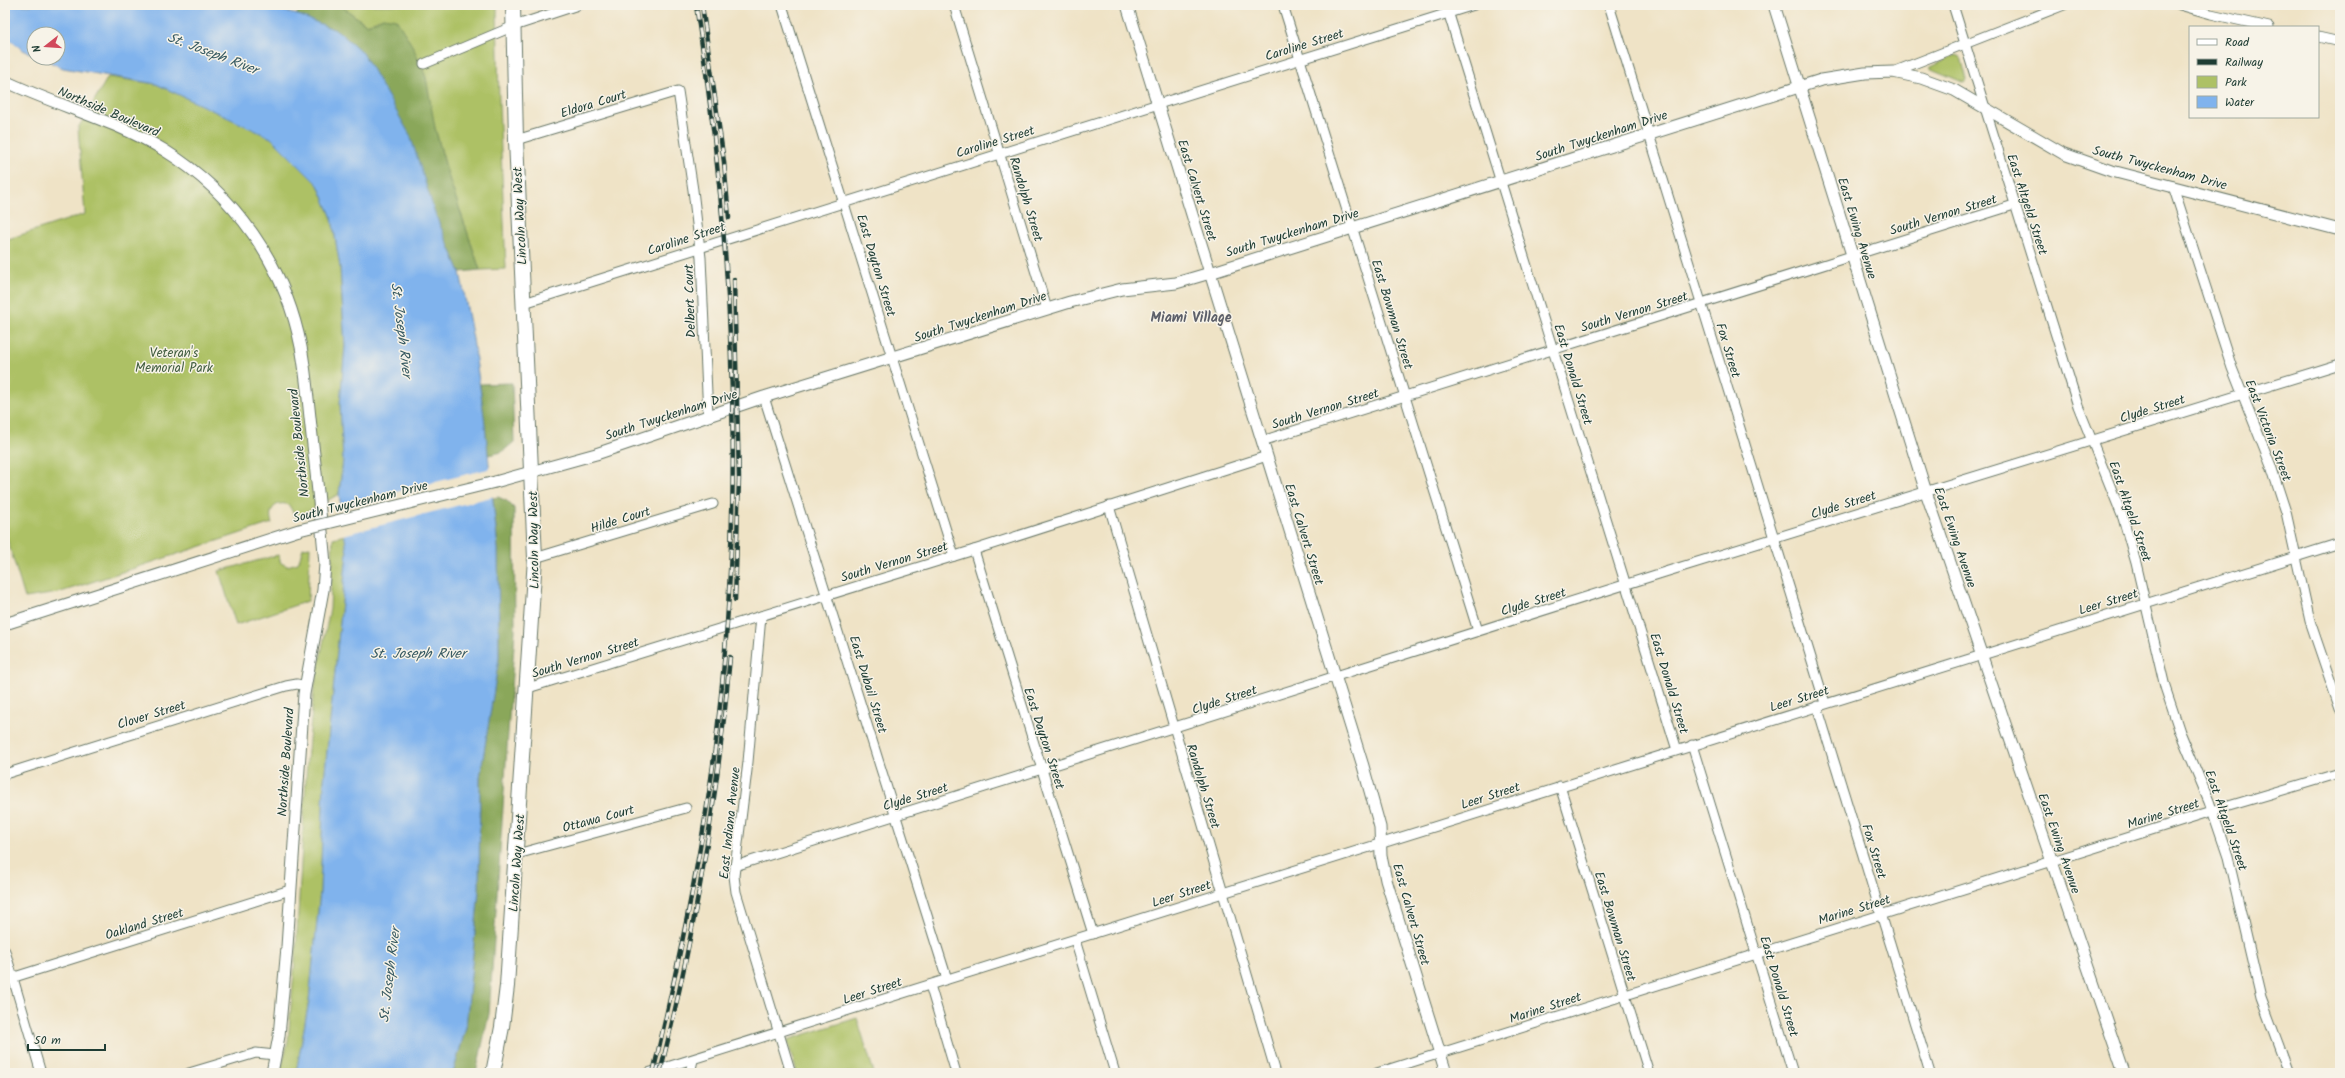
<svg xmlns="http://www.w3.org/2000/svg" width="2345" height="1078" viewBox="0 0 2345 1078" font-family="Kalam,sans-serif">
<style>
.green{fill:#adc165;stroke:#667f4c}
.forest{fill:#8aa75a;stroke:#547247}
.water{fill:#80b3ed;stroke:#507890}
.pier{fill:#efe3c6}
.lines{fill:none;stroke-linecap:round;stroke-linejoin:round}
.minor-casing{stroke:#687767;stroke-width:11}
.tertiary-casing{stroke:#687767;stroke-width:13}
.primary-casing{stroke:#687767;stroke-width:16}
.minor{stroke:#fff;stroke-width:9}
.tertiary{stroke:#fff;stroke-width:11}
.primary{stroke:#fff;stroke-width:14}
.rail-casing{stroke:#1f3d34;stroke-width:4.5}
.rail{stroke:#f7f3e8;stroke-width:3;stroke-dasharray:9;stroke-linecap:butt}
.tertiary-bridge-casing{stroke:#687767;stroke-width:13;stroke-linecap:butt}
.tertiary-bridge{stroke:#fff;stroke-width:11}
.labels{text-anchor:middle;stroke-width:3;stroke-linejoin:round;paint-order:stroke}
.street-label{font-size:13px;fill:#1f3d34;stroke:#f7f3e8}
.park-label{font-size:13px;fill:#425e40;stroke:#f7f3e8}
.water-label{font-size:14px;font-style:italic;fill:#375a62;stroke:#f7f3e8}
.neighbourhood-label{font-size:14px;font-weight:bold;fill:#5d606a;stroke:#f7f3e8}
</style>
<rect width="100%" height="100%" fill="#f7f3e8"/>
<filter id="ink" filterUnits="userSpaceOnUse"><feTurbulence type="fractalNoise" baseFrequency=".025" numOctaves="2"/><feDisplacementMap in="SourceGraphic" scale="8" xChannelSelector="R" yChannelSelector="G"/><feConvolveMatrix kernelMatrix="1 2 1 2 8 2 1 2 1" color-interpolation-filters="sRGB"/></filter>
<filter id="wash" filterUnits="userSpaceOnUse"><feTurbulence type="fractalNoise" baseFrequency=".012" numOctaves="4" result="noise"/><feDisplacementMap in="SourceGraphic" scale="16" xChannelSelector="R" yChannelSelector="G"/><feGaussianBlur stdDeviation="0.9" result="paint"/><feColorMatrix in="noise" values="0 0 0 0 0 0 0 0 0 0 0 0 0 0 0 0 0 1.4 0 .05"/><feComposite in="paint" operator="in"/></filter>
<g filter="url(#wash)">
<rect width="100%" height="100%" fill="#efe3c6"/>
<!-- green -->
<g class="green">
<polygon points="340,5 497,5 499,103 506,269 480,270 448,175 435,128 383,17 367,25"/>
<polygon points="1956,55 1961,57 1967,80 1965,83 1929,68"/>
<path d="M108,77L156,84L244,124L271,138L318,185L332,218L340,267L345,346L340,404L343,460L339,494L296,518L289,505C276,500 267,510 272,523L58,593L25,598L5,532V240L85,214L78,128Z"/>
<polygon points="345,535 347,553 324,781 320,892 309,1001 296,1073 280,1073 288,1041 296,949 307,761 314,689 330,609 333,538"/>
<polygon points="310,547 308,601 236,625 219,571 278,555 281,563 287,566 298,563 303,548"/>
<polygon points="857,1018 874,1073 797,1073 787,1040"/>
</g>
<!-- forest -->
<g class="forest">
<polygon points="303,5 340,5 367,25 383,17 396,19 413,47 426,77 435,128 448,175 480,270 460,272 436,216 296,15"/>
<polygon points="512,383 514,442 502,452 488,455 480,384"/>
<polygon points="498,497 507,501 514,508 515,630 489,1014 476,1073 453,1073 466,1027 479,890 480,777 499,658 498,549 493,498"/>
</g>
<!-- water -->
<polygon class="water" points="5,5 264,5 301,16 338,31 363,53 410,135 436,216 460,272 473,339 484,416 498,549 499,658 480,777 479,890 466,1027 453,1073 296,1073 309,1001 320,892 324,781 347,553 339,494 343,460 340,404 345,346 340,267 332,218 318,185 271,138 156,84 63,68 41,58 58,58 58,34 34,34 34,55 23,50 5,36"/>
<!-- pier -->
<polygon class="pier" points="492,468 495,496 343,535 339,506"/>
</g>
<g filter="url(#ink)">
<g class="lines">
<!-- minor casing -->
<g class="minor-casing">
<g id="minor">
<polyline points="782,5 954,556"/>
<polyline points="954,5 1047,309"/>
<polyline points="1283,5 1478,631"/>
<polyline points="1446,5 1677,750"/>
<polyline points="1609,5 1825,703"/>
<polyline points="1953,5 2078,406 2123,518 2136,563 2165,687 2180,732 2209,801 2228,857 2261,998 2289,1073"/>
<polyline points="2180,5 2211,14 2269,27"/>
<polyline points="2318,37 2340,42"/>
<polyline points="424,64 514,26 578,5"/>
<polyline points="1893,72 2064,5"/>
<polyline points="516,140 678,91 693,190 701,258 708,416"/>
<polyline points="2173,186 2232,368 2271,466 2286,512 2310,621 2340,709"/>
<polyline points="524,303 1474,5"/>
<polyline points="764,397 947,979"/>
<polyline points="1262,441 2014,205"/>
<polyline points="1109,506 1276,1073"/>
<polyline points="974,550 1093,934"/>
<polyline points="535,558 713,504"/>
<polyline points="761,616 748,762 734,876 736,892 791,1073"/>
<polyline points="528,688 974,550 1267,456"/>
<polyline points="1817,706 1930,1073"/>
<polyline points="1692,745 1793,1073"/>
<polyline points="5,774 286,686 297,684 306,686"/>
<polyline points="1560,786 1649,1073"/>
<polyline points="517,854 686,808"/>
<polyline points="735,866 1665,572 2340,364"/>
<polyline points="1075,940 1115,1073"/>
<polyline points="5,951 41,1073"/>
<polyline points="5,980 290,890"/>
<polyline points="930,985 956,1073"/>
<polyline points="189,1073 256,1053 275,1055"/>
<polyline points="648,1073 2340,543"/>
<polyline points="690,1073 693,1060"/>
<polyline points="1377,1073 2212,811 2340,773"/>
</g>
</g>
<!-- tertiary casing -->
<g class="tertiary-casing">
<g id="tertiary">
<polyline points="1127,5 1363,766 1380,827 1381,856 1386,880 1446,1073"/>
<polyline points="1774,5 1926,492 2124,1073"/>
<path d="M5,81C57,106 115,120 164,150C235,194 285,265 301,347C306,373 308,400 311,427C316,472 321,518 325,564L323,590L304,694L287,947L279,1036L272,1073"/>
<polyline points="495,482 596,454 764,397 1070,302 1122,289 1176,283 1210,273 1821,80 1865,73 1893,72 1921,78 1954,90 2064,154 2112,171 2340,230"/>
<polyline points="5,624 299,530"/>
</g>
</g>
<!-- primary casing -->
<g class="primary-casing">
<polyline id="primary" points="493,1073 502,1027 507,986 535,558 516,140 513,5"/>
</g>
<!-- minor -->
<use href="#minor" class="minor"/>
<!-- tertiary -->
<use href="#tertiary" class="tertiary"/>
<!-- primary -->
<use href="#primary" class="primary"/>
<!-- rail casing -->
<g class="rail-casing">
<g id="rail">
<polyline points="702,5 724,162 729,218"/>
<polyline points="734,280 739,479 735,600"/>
<path d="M653,1073C677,971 699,869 713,765C746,512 736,257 696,5"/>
<path d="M660,1073C694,936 718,798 730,657"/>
</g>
</g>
<!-- rail -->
<use href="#rail" class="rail"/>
<!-- tertiary-bridge casing -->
<g class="tertiary-bridge-casing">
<polyline id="tertiary-bridge" points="299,530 495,482"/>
</g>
<!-- tertiary-bridge -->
<use href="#tertiary-bridge" class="tertiary-bridge"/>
</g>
</g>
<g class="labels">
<!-- street labels -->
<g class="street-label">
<text transform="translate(1304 44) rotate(-17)" y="5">Caroline Street</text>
<text transform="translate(593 103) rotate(-17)" y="5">Eldora Court</text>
<text transform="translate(109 111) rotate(23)" y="5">Northside Boulevard</text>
<text transform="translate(1601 135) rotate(-18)" y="5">South Twyckenham Drive</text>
<text transform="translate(995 141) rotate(-17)" y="5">Caroline Street</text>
<text transform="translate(2160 167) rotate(15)" y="5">South Twyckenham Drive</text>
<text transform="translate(1198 190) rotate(73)" y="5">East Calvert Street</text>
<text transform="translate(1027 199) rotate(73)" y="5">Randolph Street</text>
<text transform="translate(2028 204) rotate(72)" y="5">East Altgeld Street</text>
<text transform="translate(1943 214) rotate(-17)" y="5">South Vernon Street</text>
<text transform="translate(519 216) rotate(-93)" y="5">Lincoln Way West</text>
<text transform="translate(1858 228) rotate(73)" y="5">East Ewing Avenue</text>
<text transform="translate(1292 232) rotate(-17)" y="5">South Twyckenham Drive</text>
<text transform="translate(686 238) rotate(-18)" y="5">Caroline Street</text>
<text transform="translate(877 265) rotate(73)" y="5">East Dayton Street</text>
<text transform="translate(689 301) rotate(-92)" y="5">Delbert Court</text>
<text transform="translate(1634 311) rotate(-17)" y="5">South Vernon Street</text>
<text transform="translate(1393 314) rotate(73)" y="5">East Bowman Street</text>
<text transform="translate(980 316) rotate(-18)" y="5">South Twyckenham Drive</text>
<text transform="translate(1729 350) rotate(73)" y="5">Fox Street</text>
<text transform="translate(1574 374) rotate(73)" y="5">East Donald Street</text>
<text transform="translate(1325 408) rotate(-17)" y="5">South Vernon Street</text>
<text transform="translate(2152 408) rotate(-17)" y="5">Clyde Street</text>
<text transform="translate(671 414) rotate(-18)" y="5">South Twyckenham Drive</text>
<text transform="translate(2269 430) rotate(69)" y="5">East Victoria Street</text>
<text transform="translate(298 443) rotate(-96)" y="5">Northside Boulevard</text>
<text transform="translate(360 501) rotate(-14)" y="5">South Twyckenham Drive</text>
<text transform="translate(1843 504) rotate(-17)" y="5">Clyde Street</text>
<text transform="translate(2131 511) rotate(71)" y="5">East Altgeld Street</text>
<text transform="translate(620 519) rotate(-17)" y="5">Hilde Court</text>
<text transform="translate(1305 534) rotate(73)" y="5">East Calvert Street</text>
<text transform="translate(1956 537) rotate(71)" y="5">East Ewing Avenue</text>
<text transform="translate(533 540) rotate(-91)" y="5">Lincoln Way West</text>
<text transform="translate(894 561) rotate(-17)" y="5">South Vernon Street</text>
<text transform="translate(1533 601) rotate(-17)" y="5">Clyde Street</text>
<text transform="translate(2108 601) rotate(-17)" y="5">Leer Street</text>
<text transform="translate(585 657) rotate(-17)" y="5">South Vernon Street</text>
<text transform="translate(1670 683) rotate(73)" y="5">East Donald Street</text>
<text transform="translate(869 684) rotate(73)" y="5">East Dubail Street</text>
<text transform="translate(1799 698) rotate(-17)" y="5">Leer Street</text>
<text transform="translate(1224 699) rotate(-18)" y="5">Clyde Street</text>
<text transform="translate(151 714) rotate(-17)" y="5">Clover Street</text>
<text transform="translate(1045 738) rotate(72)" y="5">East Dayton Street</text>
<text transform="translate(285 762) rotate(-86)" y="5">Northside Boulevard</text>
<text transform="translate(1204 786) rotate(73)" y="5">Randolph Street</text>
<text transform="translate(1490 795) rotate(-18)" y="5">Leer Street</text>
<text transform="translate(915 796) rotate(-17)" y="5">Clyde Street</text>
<text transform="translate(2163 813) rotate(-17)" y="5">Marine Street</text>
<text transform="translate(598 818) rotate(-15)" y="5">Ottawa Court</text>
<text transform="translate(2227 820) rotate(71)" y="5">East Altgeld Street</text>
<text transform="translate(729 823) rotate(-84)" y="5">East Indiana Avenue</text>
<text transform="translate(2060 843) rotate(71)" y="5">East Ewing Avenue</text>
<text transform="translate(1875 851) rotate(73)" y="5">Fox Street</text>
<text transform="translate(516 863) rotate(-86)" y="5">Lincoln Way West</text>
<text transform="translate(1181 893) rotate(-18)" y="5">Leer Street</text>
<text transform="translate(1854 909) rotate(-17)" y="5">Marine Street</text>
<text transform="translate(1412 914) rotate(74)" y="5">East Calvert Street</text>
<text transform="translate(144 923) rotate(-17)" y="5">Oakland Street</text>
<text transform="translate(1616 926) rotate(73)" y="5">East Bowman Street</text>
<text transform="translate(1780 986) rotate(73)" y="5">East Donald Street</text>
<text transform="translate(872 990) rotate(-18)" y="5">Leer Street</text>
<text transform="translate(1545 1007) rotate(-18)" y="5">Marine Street</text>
</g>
<!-- park labels -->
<g class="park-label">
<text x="174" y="357">Veteran's<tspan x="174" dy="15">Memorial Park</tspan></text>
</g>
<!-- water labels -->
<g class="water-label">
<text transform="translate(213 53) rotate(21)" y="5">St. Joseph River</text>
<text transform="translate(402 330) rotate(83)" y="5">St. Joseph River</text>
<text x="418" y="658">St. Joseph River</text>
<text transform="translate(389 975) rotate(-83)" y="5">St. Joseph River</text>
</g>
<!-- neighbourhood labels -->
<g class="neighbourhood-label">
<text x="1191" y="322">Miami Village</text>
</g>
</g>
<!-- margin -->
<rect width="2345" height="1078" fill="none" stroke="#f7f3e8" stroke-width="20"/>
<!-- legend -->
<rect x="2189" y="26" width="130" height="92" fill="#f7f3e8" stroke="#a1aaa0"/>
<rect x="2197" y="39" width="20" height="6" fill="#ffffff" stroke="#a1aaa0"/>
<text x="2225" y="46" font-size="12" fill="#1f3d34">Road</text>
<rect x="2197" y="59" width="20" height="6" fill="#1f3d34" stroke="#a1aaa0"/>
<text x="2225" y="66" font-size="12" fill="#1f3d34">Railway</text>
<rect x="2197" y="76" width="20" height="12" fill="#adc165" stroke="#a1aaa0"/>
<text x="2225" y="86" font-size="12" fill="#1f3d34">Park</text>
<rect x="2197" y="96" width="20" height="12" fill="#80b3ed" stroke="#a1aaa0"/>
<text x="2225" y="106" font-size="12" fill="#1f3d34">Water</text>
<!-- north arrow -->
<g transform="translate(46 46) rotate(253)"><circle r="19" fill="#f7f3e8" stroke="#a1aaa0"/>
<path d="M0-3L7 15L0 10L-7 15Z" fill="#d1495b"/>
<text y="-6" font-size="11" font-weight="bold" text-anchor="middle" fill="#1f3d34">N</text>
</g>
<!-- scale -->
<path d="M28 1044v6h77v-6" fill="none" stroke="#1f3d34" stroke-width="2"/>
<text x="34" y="1044" font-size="12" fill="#1f3d34" stroke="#f7f3e8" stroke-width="3" paint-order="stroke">50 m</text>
</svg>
